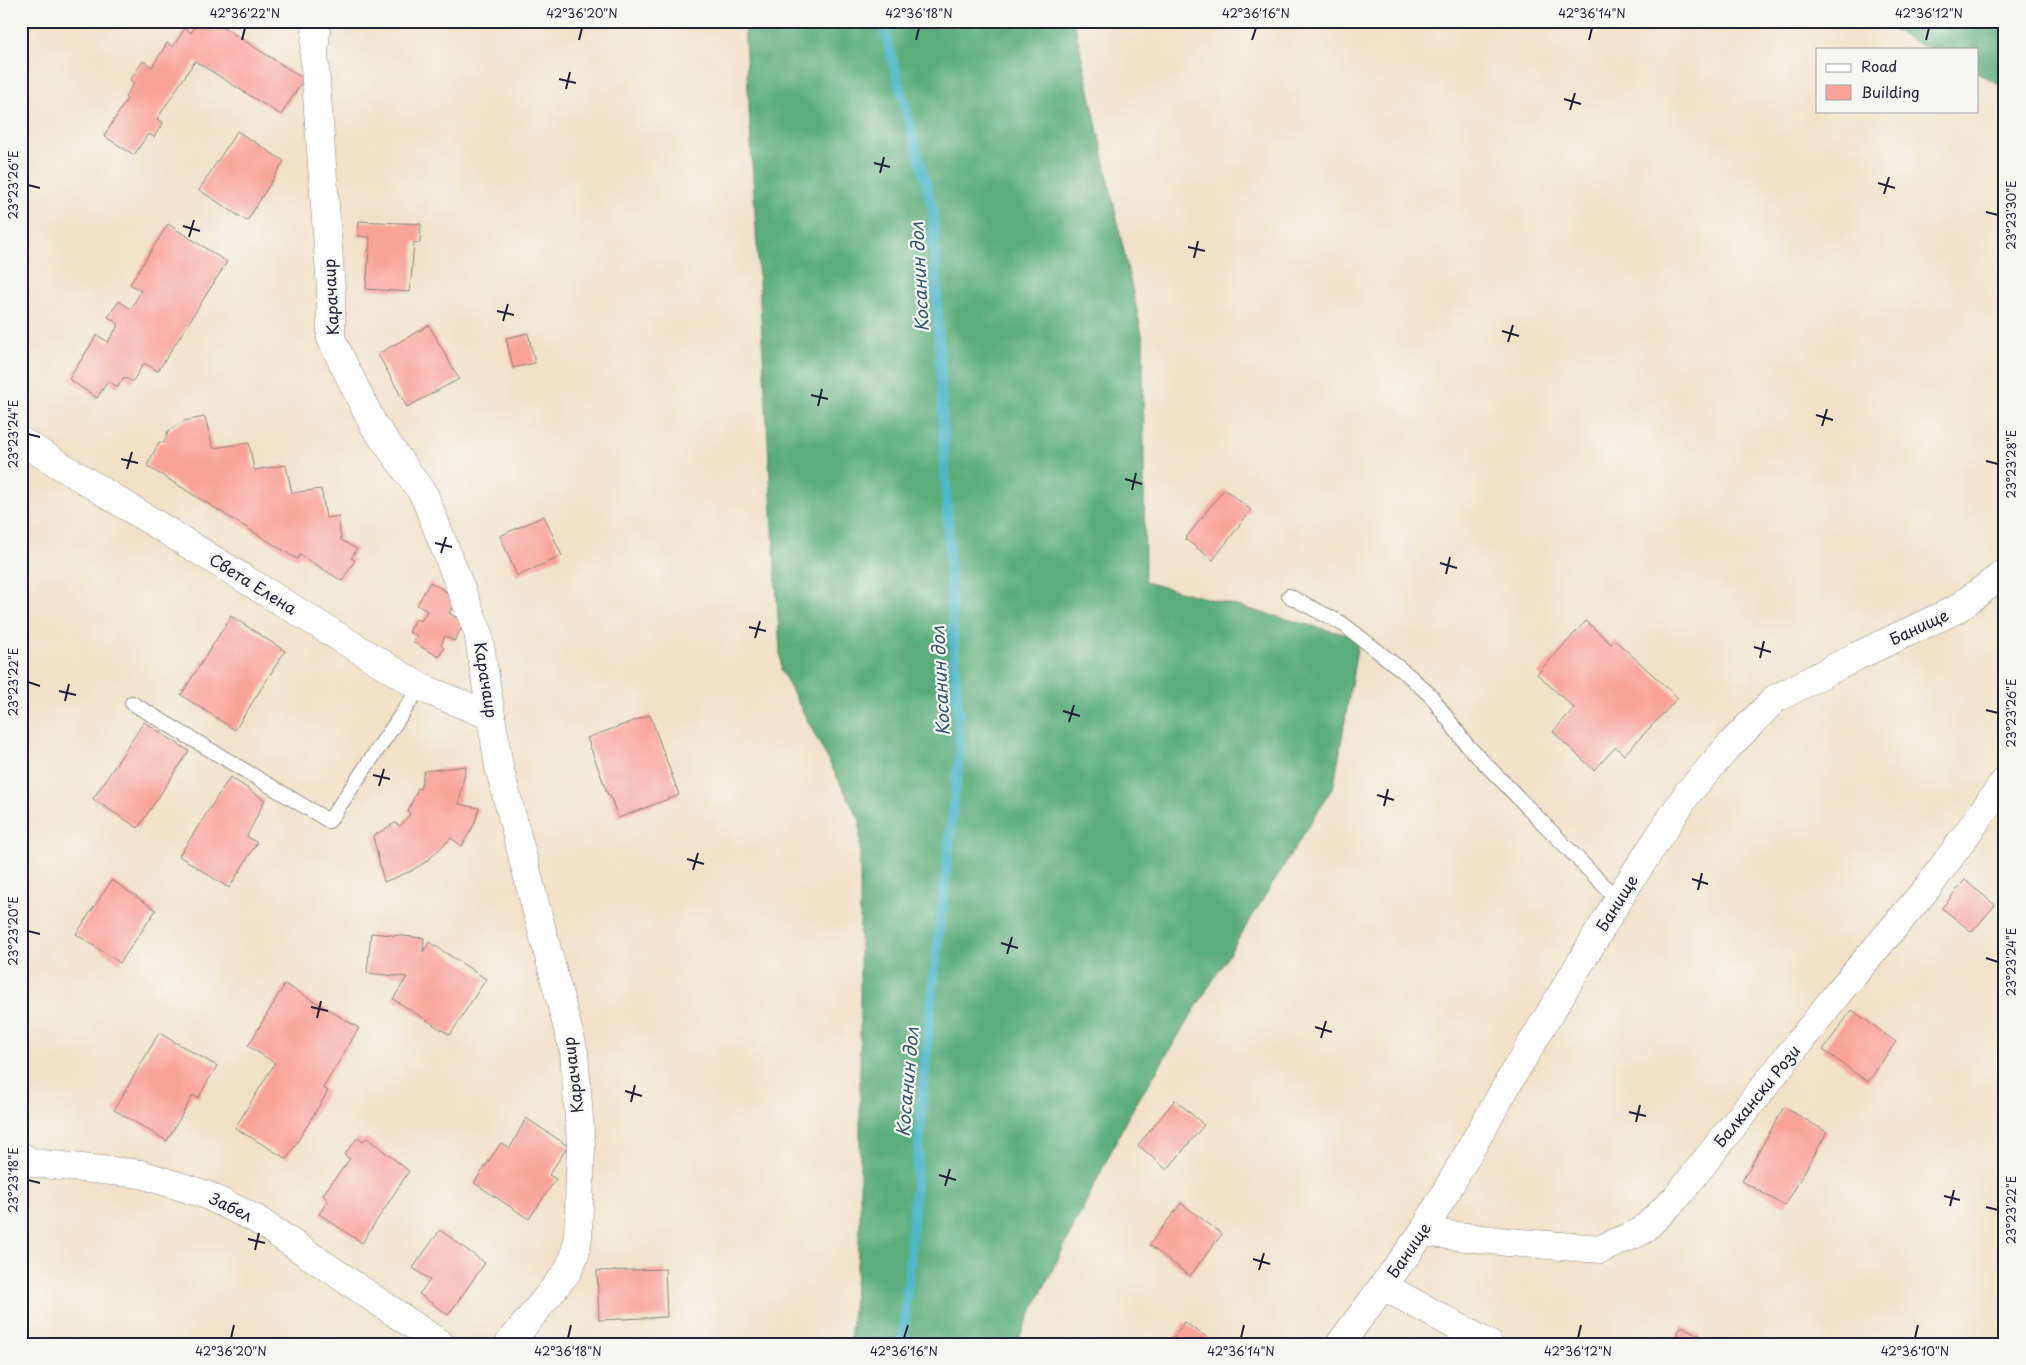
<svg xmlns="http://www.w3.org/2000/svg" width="2026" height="1365" viewBox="0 0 2026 1365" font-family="'Playpen Sans',sans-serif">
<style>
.forest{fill:#5aac7a;stroke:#3e675a}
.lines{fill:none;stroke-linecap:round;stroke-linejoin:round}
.stream{stroke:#4db7ca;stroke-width:10}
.building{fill:#f9a398}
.lane-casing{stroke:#8a8281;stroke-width:16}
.street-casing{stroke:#8a8281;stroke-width:29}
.lane{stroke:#fff;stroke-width:14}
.street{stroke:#fff;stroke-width:28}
.ticks{fill:none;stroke:#22223b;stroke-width:2}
.labels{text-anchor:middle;stroke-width:4.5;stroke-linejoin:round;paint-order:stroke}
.street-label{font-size:16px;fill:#22223b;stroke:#f6f6f2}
.water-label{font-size:18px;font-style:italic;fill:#31566d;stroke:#f6f6f2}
.neatline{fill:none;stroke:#22223b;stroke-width:2}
.ticks-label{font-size:12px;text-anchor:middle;fill:#22223b}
</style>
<rect width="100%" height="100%" fill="#f6f6f2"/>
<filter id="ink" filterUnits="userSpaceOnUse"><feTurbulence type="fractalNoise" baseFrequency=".02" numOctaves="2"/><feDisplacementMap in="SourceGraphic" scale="10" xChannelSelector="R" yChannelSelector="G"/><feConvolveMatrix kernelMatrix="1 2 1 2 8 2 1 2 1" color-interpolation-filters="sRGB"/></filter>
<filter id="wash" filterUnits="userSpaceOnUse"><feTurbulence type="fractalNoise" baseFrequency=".0096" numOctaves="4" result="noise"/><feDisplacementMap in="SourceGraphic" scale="20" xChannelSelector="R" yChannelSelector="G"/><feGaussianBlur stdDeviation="1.12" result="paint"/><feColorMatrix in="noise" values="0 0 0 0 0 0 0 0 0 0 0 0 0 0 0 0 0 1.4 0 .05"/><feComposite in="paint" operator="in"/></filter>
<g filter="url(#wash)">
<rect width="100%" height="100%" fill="#f1e2c7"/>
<!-- forest -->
<g class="forest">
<polygon points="744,21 1074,21 1143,339 1145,582 1359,638 1334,785 1128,1117 1016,1344 850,1344 860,1228 860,821 781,670"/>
<polygon points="1875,21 2005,21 2005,87 1977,73 1977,49 1930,49"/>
</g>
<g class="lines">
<!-- stream -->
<polyline class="stream" points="882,21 933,209 948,530 960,750 929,1023 903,1344"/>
</g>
<g id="blocks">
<!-- building -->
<g class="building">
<polygon points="199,21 214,21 304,79 281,115 195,61 157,119 163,123 154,137 148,134 134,155 104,136 127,99 125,97 134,83 130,80 143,61 152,67 167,43 173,47 185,28 191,33"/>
<polygon points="237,131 284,161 247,221 199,190"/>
<polygon points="359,221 421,224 420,243 414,242 410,292 366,289 370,237 358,236"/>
<polygon points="168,224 227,262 158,371 144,363 132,382 124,377 118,387 108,381 97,398 69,379 97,335 108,342 119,324 108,317 119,301 131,309 141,291 130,284"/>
<polygon points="429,325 459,379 407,407 378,354"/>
<polygon points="528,333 535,363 513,368 506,338"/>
<polygon points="205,417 213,448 249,443 254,470 286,465 292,493 321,489 326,518 338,516 341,540 357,549 351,558 355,560 342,581 300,555 297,559 147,466 159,442 164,443 168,431 184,421"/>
<polygon points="1224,489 1251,510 1213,560 1185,539"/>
<polygon points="544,516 562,556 517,576 500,536"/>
<polygon points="430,582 457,598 449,613 465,623 454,641 445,636 441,645 444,648 439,657 413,642 417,636 409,632 416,619 421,621 427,611 417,605"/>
<polygon points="231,616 285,651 235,730 181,695"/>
<polygon points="1586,621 1611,644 1615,640 1678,698 1624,755 1616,747 1594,770 1553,732 1574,708 1537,674"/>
<polygon points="650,715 679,795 618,818 610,795 608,795 587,738"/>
<polygon points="144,722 189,751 138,828 93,799"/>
<polygon points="466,766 459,804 479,808 474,825 462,846 451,838 427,861 411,871 384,882 373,836 395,823 400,826 410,814 408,811 418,788 420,789 424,771"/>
<polygon points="230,777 265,800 247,836 257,843 229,888 179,856"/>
<polygon points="112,880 156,910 120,963 76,934"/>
<polygon points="1965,880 1995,905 1972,932 1942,908"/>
<polygon points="371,933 424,938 423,952 429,942 486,979 450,1035 393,999 407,977 367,973"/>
<polygon points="285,984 359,1028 323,1088 328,1091 287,1159 235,1128 275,1063 248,1046"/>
<polygon points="1852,1010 1896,1042 1868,1082 1823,1050"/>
<polygon points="159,1033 217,1066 198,1098 193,1095 167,1141 114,1110"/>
<polygon points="1175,1100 1204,1125 1167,1170 1138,1145"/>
<polygon points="1784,1107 1827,1132 1785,1206 1742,1181"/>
<polygon points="526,1118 568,1146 549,1175 556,1179 529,1219 474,1183 501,1143 510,1148"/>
<polygon points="358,1137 363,1141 367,1138 409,1171 362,1243 319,1214 328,1201 323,1194 350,1159 344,1155"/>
<polygon points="1181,1203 1222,1234 1190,1276 1149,1245"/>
<polygon points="440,1230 485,1263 448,1315 419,1294 430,1280 413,1268"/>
<polygon points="665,1269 667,1317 599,1320 597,1271"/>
<polygon points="1184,1322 1217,1344 1170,1344"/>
<polygon points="1682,1326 1700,1336 1697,1341 1702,1344 1671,1344"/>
</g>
</g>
</g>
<g filter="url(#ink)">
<use href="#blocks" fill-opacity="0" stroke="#8a8281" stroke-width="1"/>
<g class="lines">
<!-- lane casing -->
<g class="lane-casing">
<g id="lane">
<polyline points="1289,596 1343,624 1407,674 1431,696 1466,744 1618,900"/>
<polyline points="132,703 329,821 420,687"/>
</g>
</g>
<!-- street casing -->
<g class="street-casing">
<g id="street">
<polyline points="317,21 314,54 331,289 331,339 373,424 424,495 478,632 499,767 574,1052 581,1145 578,1237 575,1254 568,1271 509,1344"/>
<polyline points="21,441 420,687 491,716"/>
<polyline points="21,1156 33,1163 141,1174 204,1194 256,1219 441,1344"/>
<polyline points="1423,1232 1508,1242 1601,1249 1642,1231 1676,1198 1838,993 1929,886 2005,781"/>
<polyline points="1383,1286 1489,1344"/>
<polyline points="1340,1344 1423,1232 1515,1071 1626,887 1687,794 1729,746 1775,699 1857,656 1955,610 2005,573"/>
</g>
</g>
<!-- lane -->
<use href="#lane" class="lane"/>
<!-- street -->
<use href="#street" class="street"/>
</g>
</g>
<!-- ticks -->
<path class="ticks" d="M242,40L245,28M579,40L582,28M916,40L919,28M1252,40L1256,28M1589,40L1592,28M1926,40L1929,28M559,79L576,83M566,89L570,72M1564,99L1581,104M1570,110L1575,93M874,163L890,167M880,173L884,157M1878,183L1895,188M28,185L40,188M1884,194L1889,177M1986,212L1998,215M183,226L200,231M189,237L194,220M1188,247L1205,251M1194,258L1198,241M497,311L514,315M503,321L508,304M1502,331L1519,336M1508,342L1513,325M811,395L828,399M818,406L822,389M1816,415L1833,420M1822,426L1827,409M28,434L40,437M121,459L138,463M1986,461L1998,464M127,469L132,452M1125,479L1142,484M1132,490L1136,473M435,543L452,547M441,553L446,537M1440,563L1457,568M1446,574L1450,557M749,627L766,631M755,638L760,621M1754,647L1771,652M1760,658L1764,641M28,682L40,686M59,691L76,695M65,701L69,684M1986,710L1998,713M1063,711L1080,716M1069,722L1074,705M373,775L390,779M379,786L384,769M1377,795L1394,800M1384,806L1388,789M687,859L704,864M693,870L698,853M1692,879L1708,884M1698,890L1702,873M28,931L40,934M1001,943L1018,948M1007,954L1012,937M1986,958L1998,962M311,1007L328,1011M317,1018L321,1001M1315,1027L1332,1032M1321,1038L1326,1021M625,1091L642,1096M631,1102L635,1085M1629,1112L1646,1116M1636,1122L1640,1105M939,1175L956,1180M28,1180L40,1183M945,1186L950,1169M1944,1196L1960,1200M1950,1206L1954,1190M1986,1207L1998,1210M248,1239L265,1243M255,1250L259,1233M1253,1259L1270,1264M1259,1270L1264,1253M231,1338L234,1325M568,1338L571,1325M904,1338L908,1325M1241,1338L1244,1325M1578,1338L1581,1325M1915,1338L1918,1325"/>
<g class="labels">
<!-- street labels -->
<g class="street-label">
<text transform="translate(331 297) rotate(-93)" y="6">Карачаир</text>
<text transform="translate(253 584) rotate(32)" y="6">Света Елена</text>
<text transform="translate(1919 627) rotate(-25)" y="6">Банище</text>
<text transform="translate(486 680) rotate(81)" y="6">Карачаир</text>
<text transform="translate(1617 903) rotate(-58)" y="6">Банище</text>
<text transform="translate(573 1075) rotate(-97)" y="6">Карачаир</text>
<text transform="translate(1757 1096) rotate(-51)" y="6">Балкански Рози</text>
<text transform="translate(231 1207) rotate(26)" y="6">Забел</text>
<text transform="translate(1409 1250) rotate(-55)" y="6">Банище</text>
</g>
<!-- water labels -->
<g class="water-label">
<text transform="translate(920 277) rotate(-93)" y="6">Косанин дол</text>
<text transform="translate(941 681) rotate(-93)" y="6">Косанин дол</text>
<text transform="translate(908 1082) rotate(-85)" y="6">Косанин дол</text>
</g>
</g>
<!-- margin -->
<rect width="2026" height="1365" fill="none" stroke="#f6f6f2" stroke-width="55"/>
<!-- legend -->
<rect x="1816" y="48" width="162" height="65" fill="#f6f6f2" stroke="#a1a1a9"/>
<rect x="1826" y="64" width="25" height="8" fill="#ffffff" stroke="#a1a1a9"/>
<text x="1861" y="72" font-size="15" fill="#22223b">Road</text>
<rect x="1826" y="85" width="25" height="15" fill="#f9a398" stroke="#a1a1a9"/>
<text x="1861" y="98" font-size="15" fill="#22223b">Building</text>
<rect x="28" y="28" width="1970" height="1310" class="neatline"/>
<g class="ticks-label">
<text x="245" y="18">42°36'22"N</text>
<text x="582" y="18">42°36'20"N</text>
<text x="919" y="18">42°36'18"N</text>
<text x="1256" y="18">42°36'16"N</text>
<text x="1592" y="18">42°36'14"N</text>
<text x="1929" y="18">42°36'12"N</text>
<text transform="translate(14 185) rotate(-90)" y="4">23°23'26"E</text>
<text transform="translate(2012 215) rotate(-90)" y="4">23°23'30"E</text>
<text transform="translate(14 434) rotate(-90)" y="4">23°23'24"E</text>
<text transform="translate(2012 464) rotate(-90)" y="4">23°23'28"E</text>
<text transform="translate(14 682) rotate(-90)" y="4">23°23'22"E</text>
<text transform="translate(2012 713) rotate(-90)" y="4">23°23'26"E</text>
<text transform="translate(14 931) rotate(-90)" y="4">23°23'20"E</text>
<text transform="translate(2012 962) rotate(-90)" y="4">23°23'24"E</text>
<text transform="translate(14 1180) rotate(-90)" y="4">23°23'18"E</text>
<text transform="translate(2012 1210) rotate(-90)" y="4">23°23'22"E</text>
<text x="231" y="1356">42°36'20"N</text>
<text x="568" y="1356">42°36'18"N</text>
<text x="904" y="1356">42°36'16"N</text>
<text x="1241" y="1356">42°36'14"N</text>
<text x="1578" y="1356">42°36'12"N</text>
<text x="1915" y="1356">42°36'10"N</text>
</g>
</svg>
